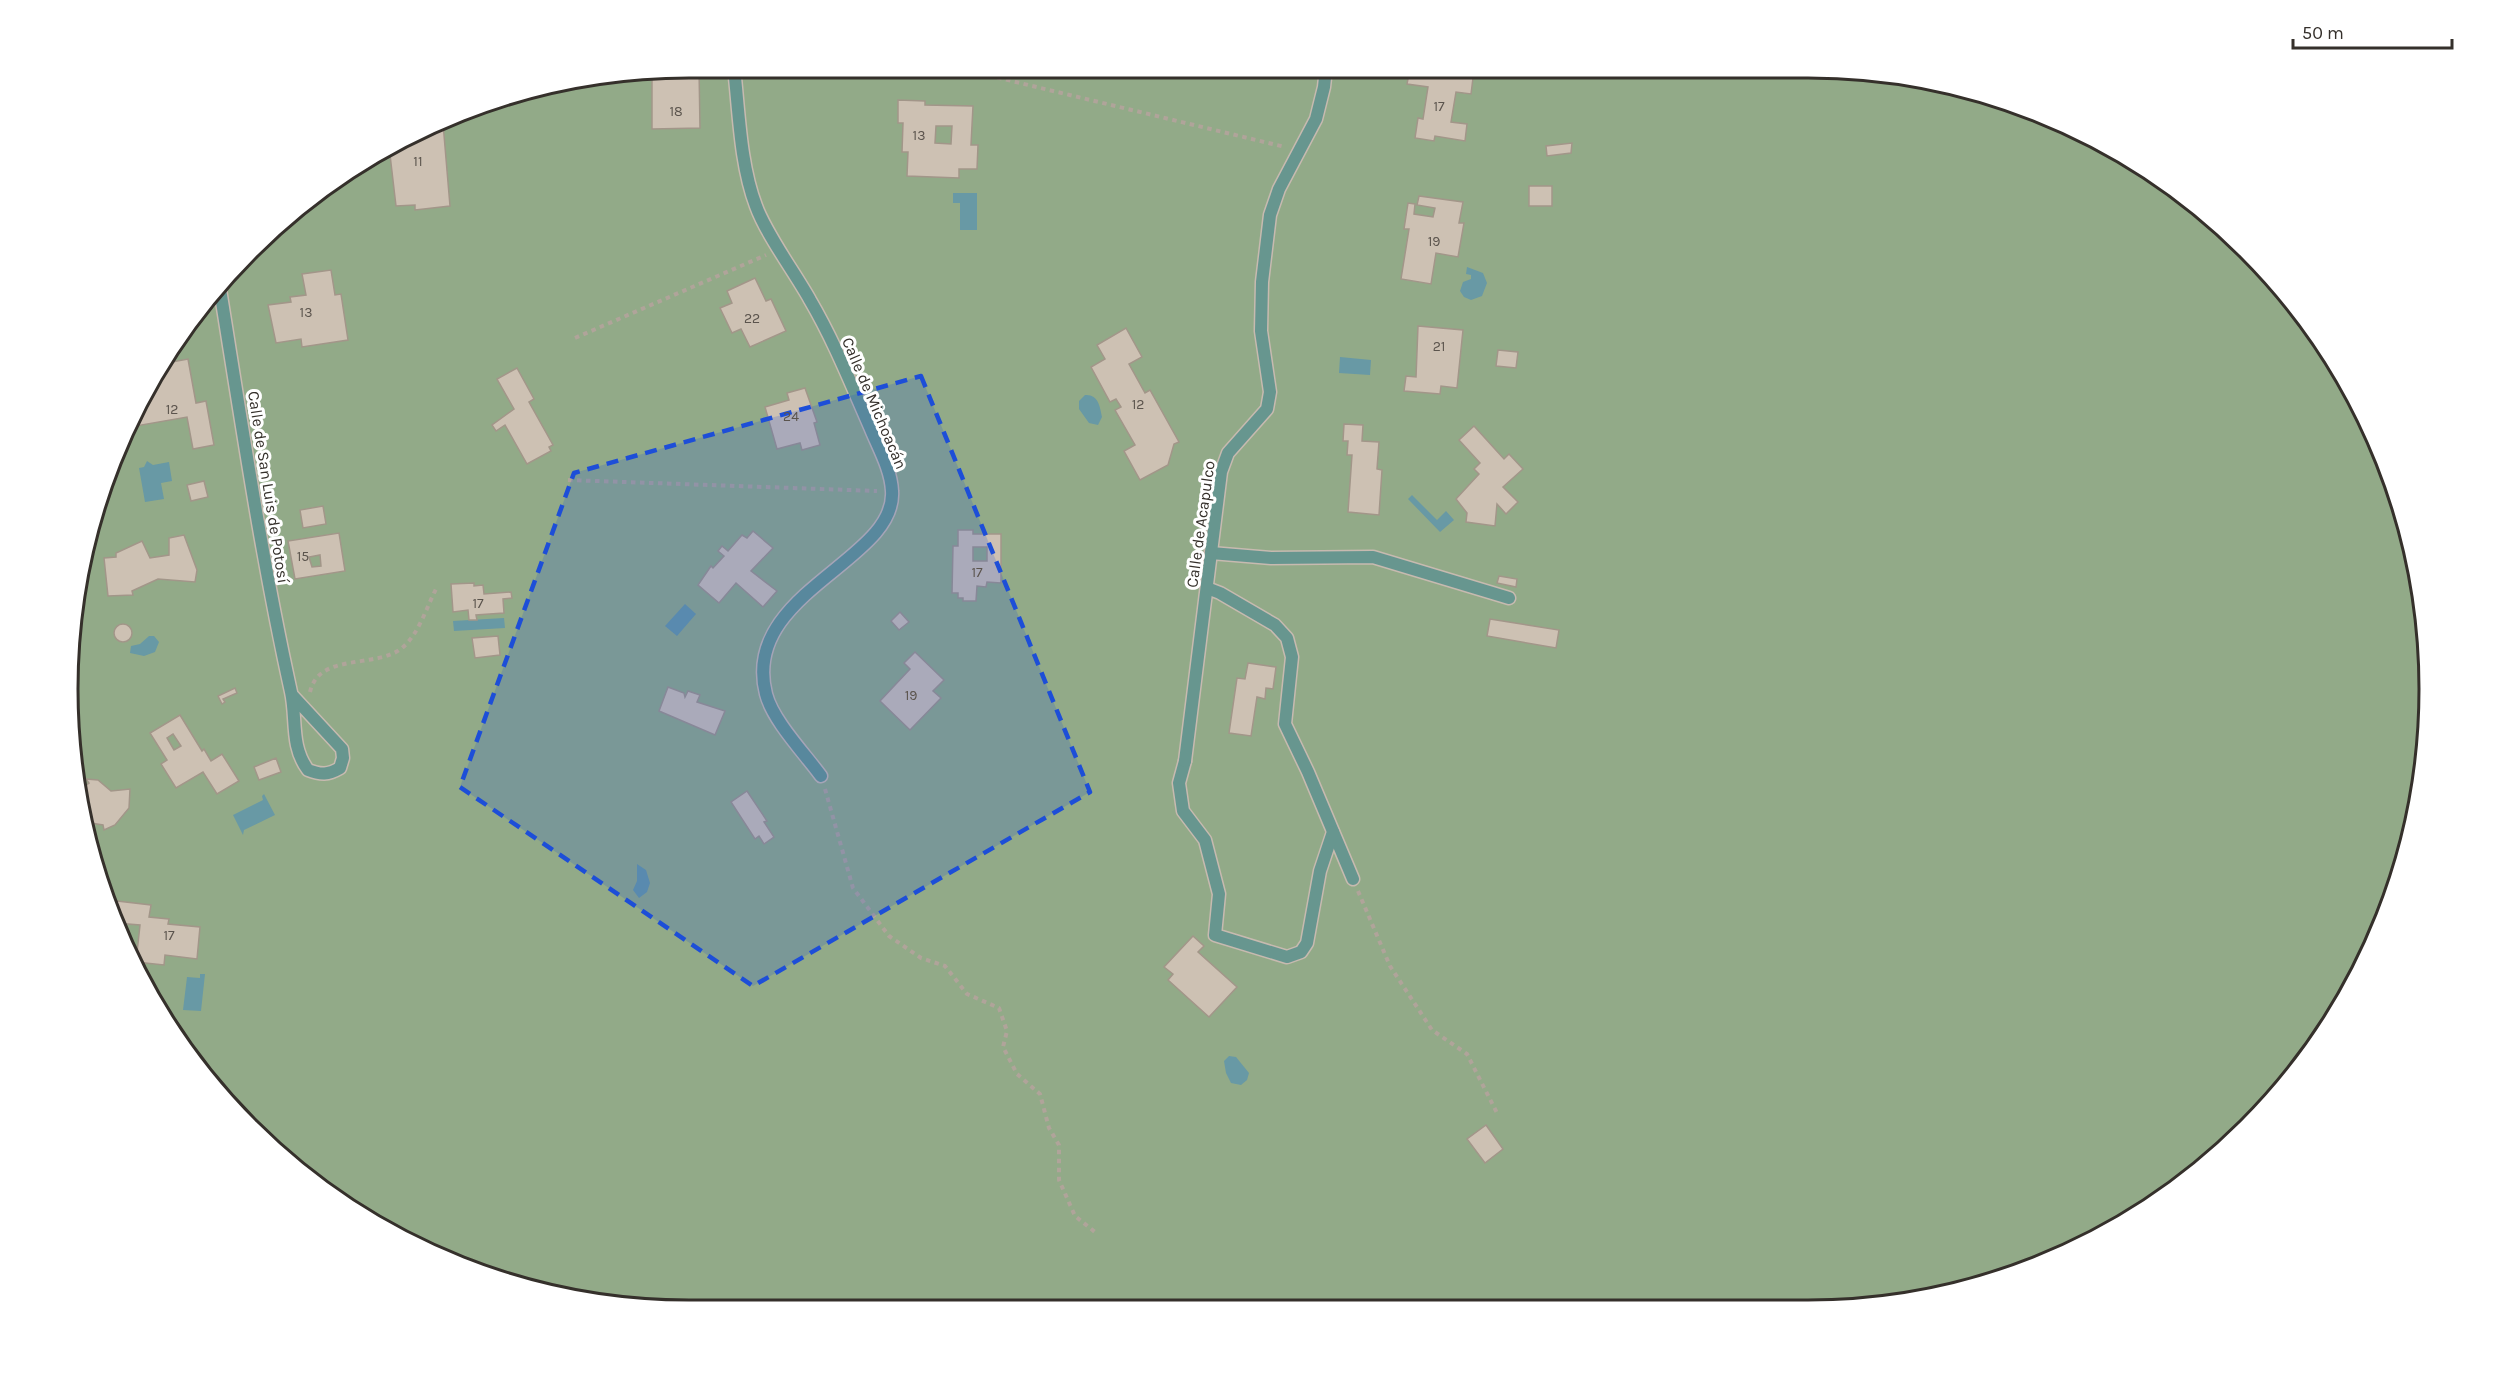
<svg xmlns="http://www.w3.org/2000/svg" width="2497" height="1378" viewBox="0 0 2497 1378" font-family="Karla,sans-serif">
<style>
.forest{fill:#92aa88}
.water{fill:#6899a5}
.building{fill:#cdc1b3;stroke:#a29689;stroke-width:1.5;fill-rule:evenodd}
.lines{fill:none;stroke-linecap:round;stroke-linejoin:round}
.lane-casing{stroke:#c7bab0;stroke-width:15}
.street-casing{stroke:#c7bab0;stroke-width:15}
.path{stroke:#b0a49a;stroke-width:4;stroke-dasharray:4.5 4.5;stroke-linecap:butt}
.lane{stroke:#67968f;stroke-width:12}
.street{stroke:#67968f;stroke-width:12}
.marked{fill:#1d4ed8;fill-opacity:0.2;stroke:#1d4ed8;stroke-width:4.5;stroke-dasharray:12 8;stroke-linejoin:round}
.labels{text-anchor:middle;stroke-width:6;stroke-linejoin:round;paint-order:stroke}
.number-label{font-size:14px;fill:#5b544d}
.street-label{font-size:16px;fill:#35302b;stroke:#fff}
.rim{fill:none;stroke:#35302b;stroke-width:3}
</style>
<rect width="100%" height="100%" fill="#ecddd1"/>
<!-- forest -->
<polygon class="forest" points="689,68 1848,69 1969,89 2118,151 2218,222 2301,310 2365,414 2408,528 2428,648 2424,770 2397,888 2346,999 2275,1099 2153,1206 2008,1277 1889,1305 649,1309 528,1289 379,1227 310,1182 222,1099 172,1034 115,927 89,850 69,730 69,648 89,528 115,451 172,344 222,279 310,196 379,151 489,101 568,79"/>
<!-- water -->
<g class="water">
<polygon points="953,193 977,193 977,230 960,230 960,203 953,203"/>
<polygon points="1467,267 1483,273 1487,283 1482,296 1471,300 1464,297 1460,291 1463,282 1471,279 1471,275 1466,274"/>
<polygon points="1340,357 1371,360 1370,375 1339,373"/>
<path d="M1085,395C1098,394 1100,406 1102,417L1098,425L1089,423L1079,409V401Z"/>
<polygon points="147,461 153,465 169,462 172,481 161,483 164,499 145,502 139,468 144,467"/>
<polygon points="1412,495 1437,520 1446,511 1454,520 1440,532 1408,499"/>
<polygon points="685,604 696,614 677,636 665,626"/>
<polygon points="504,618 505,628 454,631 453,621"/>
<polygon points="149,636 154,636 159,642 155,652 144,656 130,653 131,646 140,644"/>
<polygon points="264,794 275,815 244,830 243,835 233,815 263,800 262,796"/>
<polygon points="637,864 646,870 650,883 647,892 639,898 633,890 637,881"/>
<polygon points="200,974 205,974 201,1011 183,1010 187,977 200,978"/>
<polygon points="1229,1056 1236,1057 1249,1073 1247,1080 1241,1085 1231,1083 1226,1073 1224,1061"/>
</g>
<!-- building -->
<g class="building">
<polygon points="681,68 699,68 700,128 652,129 652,79 682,78"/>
<polygon points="1410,68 1444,68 1443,74 1473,78 1471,94 1456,92 1451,122 1467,124 1465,141 1435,136 1434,141 1415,138 1418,118 1423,119 1428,87 1407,84"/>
<path d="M898,100L925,101V105L973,106L971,145H978L977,169H959V178L907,176L908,152H902L903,123H898ZM936,126H952L951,144L935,143Z"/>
<polygon points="443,123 450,206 415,210 415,205 396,206 389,146"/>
<polygon points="1572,143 1571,153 1547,156 1546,146"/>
<rect x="1529" y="186" width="23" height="20"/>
<polygon points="1419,196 1463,202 1459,223 1464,223 1458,257 1436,253 1431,284 1401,279 1409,229 1404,229 1408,203 1415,204 1414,214 1433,217 1435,208 1417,205"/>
<polygon points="331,270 335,295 341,294 348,340 302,347 301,339 276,343 268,305 291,302 290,297 306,295 302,274"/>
<polygon points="755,278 766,301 771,299 786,331 750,347 741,329 732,333 720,308 732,303 727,291"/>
<polygon points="1418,326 1463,330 1457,388 1441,386 1440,394 1404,391 1406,376 1416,377"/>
<polygon points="1126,328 1142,357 1129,364 1145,393 1150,390 1179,442 1174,444 1168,465 1140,480 1124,451 1135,445 1115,410 1121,407 1116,399 1110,402 1091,367 1105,359 1097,345"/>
<polygon points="1498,350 1518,352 1516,368 1496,366"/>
<polygon points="188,359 196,403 206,401 214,445 193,449 187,417 136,426 134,415 161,364"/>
<polygon points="517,368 534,399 529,402 553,445 549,447 551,451 527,464 505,425 496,431 492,425 514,409 497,379"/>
<polygon points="805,388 817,422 814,423 820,445 802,450 800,443 777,449 765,407 789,400 787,393"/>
<polygon points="1344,424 1363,425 1362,441 1379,442 1377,469 1382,470 1379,515 1348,512 1352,455 1347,455 1348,441 1343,441"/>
<polygon points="1474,426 1504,459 1509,454 1523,469 1503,487 1518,502 1506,514 1497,504 1495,526 1466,522 1467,513 1456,499 1479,474 1474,469 1480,463 1459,440"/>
<polygon points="204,481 208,497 191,501 187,485"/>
<polygon points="323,506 326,524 303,528 300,510"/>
<path d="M958,530H973V534H1001V583L987,582L986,587L977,586L976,601H963V598H958V593H952L953,546H958ZM973,547H987V561H973Z"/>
<polygon points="753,531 773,548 751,571 777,591 763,607 736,583 719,603 698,585 711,566 713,568 724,556 718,551 722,546 728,551 742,535 747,538"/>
<path d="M339,533L345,571L295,579L288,541ZM320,555L321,566L312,567L309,557Z"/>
<polygon points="184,535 197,570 195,582 158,579 132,591 133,595 108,596 104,558 116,557 116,553 142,541 150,558 169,555 169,538"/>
<polygon points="1499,576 1517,579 1516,587 1497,583"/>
<polygon points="474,583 474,586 483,585 484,594 511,592 512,598 503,599 504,613 476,615 477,620 469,620 468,610 453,612 451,584"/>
<polygon points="900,612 909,622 899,630 891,621"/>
<polygon points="1490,619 1559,630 1556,648 1487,636"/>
<circle cx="123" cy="633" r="9"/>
<polygon points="498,636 500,655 475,658 472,638"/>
<polygon points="915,652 944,680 933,691 941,698 910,730 880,701 910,669 904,663"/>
<polygon points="1248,663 1276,667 1273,689 1266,688 1265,699 1257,697 1251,736 1229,733 1237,678 1245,679"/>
<polygon points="668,687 684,693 685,697 688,691 700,695 697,702 725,711 715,735 659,711"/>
<polygon points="235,688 237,693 223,699 225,702 222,704 218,696"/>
<path d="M180,715L202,751L204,749L211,761L222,754L239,781L217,794L203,772L176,788L161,764L167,760L150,733ZM173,734L181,746L174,750L167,738Z"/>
<polygon points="276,758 281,772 259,780 254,767"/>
<polygon points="86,779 98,780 111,791 130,789 129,808 115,825 104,830 103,825 84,822 78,785 81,782 85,786 89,783"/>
<polygon points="747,791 767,821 764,822 774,837 764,844 759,836 755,839 731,802"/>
<polygon points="117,901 151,905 149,917 169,919 168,924 200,927 197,959 165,955 164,965 136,962 140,925 115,923"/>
<polygon points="1193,936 1204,946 1198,952 1237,987 1209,1017 1168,980 1173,974 1164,967"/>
<polygon points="1486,1125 1503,1149 1485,1163 1467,1139"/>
</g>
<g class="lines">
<!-- lane casing -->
<g class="lane-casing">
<g id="lane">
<polyline points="1211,553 1271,558 1373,557 1509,598"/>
<polyline points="1207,588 1220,593 1275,625 1287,638 1292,657 1285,724 1308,772 1353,879"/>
<polyline points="1185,761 1179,783 1183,811 1205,840 1219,894 1215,935 1287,957 1301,952 1307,943 1320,871 1333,832"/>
</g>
</g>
<!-- street casing -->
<g class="street-casing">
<g id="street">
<path d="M734,68C739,112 740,164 756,206C766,234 795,273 810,300C834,341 851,384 870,427C878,447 891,469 892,491C897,561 740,593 766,694C773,721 805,754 821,776"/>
<path d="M219,283C241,419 261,556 291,692C297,719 290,746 308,770C321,775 328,775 340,768L343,758L342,749L292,695"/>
<polyline points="1185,761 1221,472 1228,453 1267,409 1270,392 1261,331 1262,282 1270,215 1279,189 1316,119 1324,87 1326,68"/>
</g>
</g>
<!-- path -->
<g class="path">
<polyline points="935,68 991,76 1285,147"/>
<polyline points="575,338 766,255"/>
<polyline points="568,480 877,491"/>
<path d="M310,692C319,652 376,669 402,648C419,634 427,606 437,587"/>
<polyline points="825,789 853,888 889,936 921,958 945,966 967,994 999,1008 1007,1031 1003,1047 1017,1074 1040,1094 1049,1128 1059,1145 1059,1180 1075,1216 1095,1232"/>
<polyline points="1358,891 1390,966 1432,1030 1467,1054 1497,1113"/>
</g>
<!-- lane -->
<use href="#lane" class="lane"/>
<!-- street -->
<use href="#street" class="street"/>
</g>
<!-- marked area -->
<path class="marked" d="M921,376L1090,792L753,986L460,787L574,473Z"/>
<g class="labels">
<!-- number labels -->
<g class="number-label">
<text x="1439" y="111">17</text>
<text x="676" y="116">18</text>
<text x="919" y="140">13</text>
<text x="418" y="166">11</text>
<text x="1434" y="246">19</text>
<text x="306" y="317">13</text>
<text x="752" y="323">22</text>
<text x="1439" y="351">21</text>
<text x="1138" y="409">12</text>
<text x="172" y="414">12</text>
<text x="791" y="421">24</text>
<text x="303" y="561">15</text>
<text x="977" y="577">17</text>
<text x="478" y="608">17</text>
<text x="911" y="700">19</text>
<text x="169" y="940">17</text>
</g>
<!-- street labels -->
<g class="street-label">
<text transform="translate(875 403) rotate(67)" y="6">Calle de Michoacán</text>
<text transform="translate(269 487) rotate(81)" y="6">Calle de San Luis de Potosí</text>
<text transform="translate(1200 524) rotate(-82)" y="6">Calle de Acapulco</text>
</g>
</g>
<!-- crop -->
<path d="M0 0H2497V1378H0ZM689 78H1808A611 611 0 0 1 2419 689V689A611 611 0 0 1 1808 1300H689A611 611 0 0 1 78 689V689A611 611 0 0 1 689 78Z" fill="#fff" fill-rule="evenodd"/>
<path class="rim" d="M689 78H1808A611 611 0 0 1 2419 689V689A611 611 0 0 1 1808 1300H689A611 611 0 0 1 78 689V689A611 611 0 0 1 689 78Z"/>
<!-- scale -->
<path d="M2293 39v9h159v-9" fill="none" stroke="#35302b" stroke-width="3"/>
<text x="2302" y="39" font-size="18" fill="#35302b" stroke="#ffffff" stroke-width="4.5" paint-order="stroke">50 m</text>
</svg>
